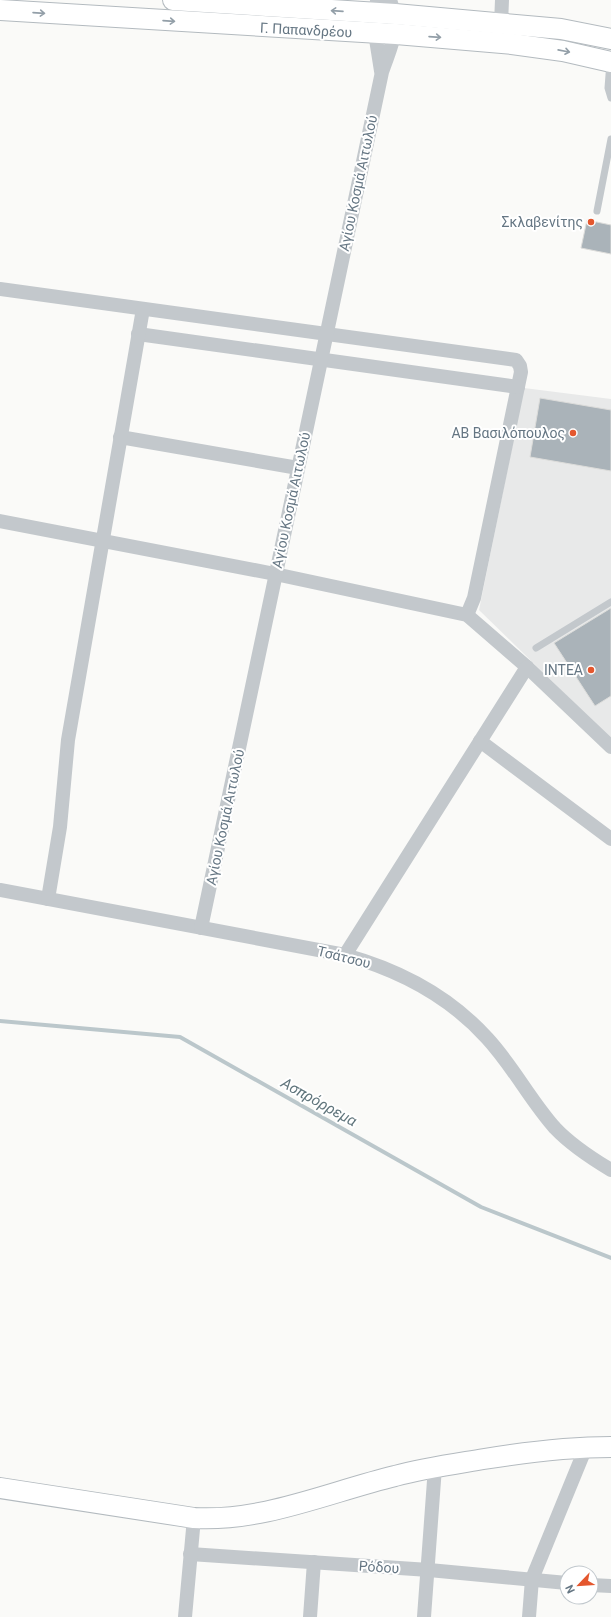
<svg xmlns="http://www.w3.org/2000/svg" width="611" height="1617" viewBox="0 0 611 1617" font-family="Roboto,sans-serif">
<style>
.built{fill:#e8e9e9}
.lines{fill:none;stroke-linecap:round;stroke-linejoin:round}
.stream{stroke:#bbc7cb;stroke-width:4}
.building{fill:#aab3b9;stroke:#dcdcda}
.secondary-casing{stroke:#b3babf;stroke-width:22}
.lane{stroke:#c3c8cc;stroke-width:7}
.street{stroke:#c3c8cc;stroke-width:14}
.secondary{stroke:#fff;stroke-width:20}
.oneway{stroke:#939fa8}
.poi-dot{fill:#e4572e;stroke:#fff;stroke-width:1.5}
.labels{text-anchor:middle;stroke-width:4;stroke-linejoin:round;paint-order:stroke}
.street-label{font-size:14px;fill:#657683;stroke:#fff}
.poi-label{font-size:14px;fill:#657683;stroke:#fff;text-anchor:end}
.water-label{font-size:15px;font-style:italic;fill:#60757c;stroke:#fff}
</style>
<rect width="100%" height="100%" fill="#fafaf8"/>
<polygon class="built" points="524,388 611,399 611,739 479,610"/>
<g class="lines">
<polyline class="stream" points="0,1021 180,1037 481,1207 611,1258"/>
</g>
<g class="building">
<polygon points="587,220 611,225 611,254 581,248"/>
<polygon points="540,398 611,410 611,471 530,457"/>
<polygon points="611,608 611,696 595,706 554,643"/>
</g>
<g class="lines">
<g class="secondary-casing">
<g id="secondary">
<polyline points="173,0 395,14 561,29 611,39"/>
<polyline points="0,10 396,34 512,44 563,51 611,62"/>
<path d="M 0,1488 L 194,1518 C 263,1522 329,1492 395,1476 C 424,1468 454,1464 484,1459 C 527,1452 568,1447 611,1447"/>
</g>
</g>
<g class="lane">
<polyline points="610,62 608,88 611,98"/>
<polyline points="597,211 611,139"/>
<polyline points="536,648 611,602"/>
</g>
<g class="street">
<polyline points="377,0 375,33 381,71"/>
<polyline points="501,24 502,0"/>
<polyline points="0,289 516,360 520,366 521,372 474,598 467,615"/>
<polyline points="138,334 518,387"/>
<polyline points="120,437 298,468"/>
<polyline points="0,521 275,574 467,615 527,667 611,747"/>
<polyline points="480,741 611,839"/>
<path d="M 0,890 L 345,955 C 399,970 449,996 487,1038 C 513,1066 530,1100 555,1128 C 571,1145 591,1158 611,1170"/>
<polyline points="48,899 60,827 68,740 143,309"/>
<path d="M 201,928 L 382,72 C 392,43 401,30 390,0"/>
<polyline points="345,955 527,667"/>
<polyline points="190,1554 429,1570 567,1583"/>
<polyline points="591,1585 611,1586"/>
<polyline points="185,1617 194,1518"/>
<polyline points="310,1617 314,1562"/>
<polyline points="424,1617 435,1467"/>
<polyline points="529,1617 532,1579 586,1447"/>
</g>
<use href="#secondary" class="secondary"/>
</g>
<defs><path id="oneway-shaft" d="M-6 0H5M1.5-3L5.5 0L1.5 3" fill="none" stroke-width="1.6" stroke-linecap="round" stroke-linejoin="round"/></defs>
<g class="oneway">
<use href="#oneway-shaft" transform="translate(337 11) rotate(-176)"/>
<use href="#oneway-shaft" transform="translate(39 13) rotate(4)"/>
<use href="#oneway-shaft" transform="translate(169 21) rotate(4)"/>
<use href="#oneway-shaft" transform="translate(435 37) rotate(4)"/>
<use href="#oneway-shaft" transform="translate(564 51) rotate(11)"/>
</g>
<g class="poi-dot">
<circle cx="591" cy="222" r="4"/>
<circle cx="573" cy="433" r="4"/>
<circle cx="591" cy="670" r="4"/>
</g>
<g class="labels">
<g class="street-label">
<text transform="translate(306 30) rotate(3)" y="5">Γ. Παπανδρέου</text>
<text transform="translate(358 183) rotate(-78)" y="5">Αγίου Κοσμά Αιτωλού</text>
<text transform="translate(291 500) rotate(-78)" y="5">Αγίου Κοσμά Αιτωλού</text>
<text transform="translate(225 817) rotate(-78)" y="5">Αγίου Κοσμά Αιτωλού</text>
<text transform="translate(344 957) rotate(14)" y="5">Τσάτσου</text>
<text transform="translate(379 1567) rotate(4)" y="5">Ρόδου</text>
</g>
<g class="poi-label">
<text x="583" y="227">Σκλαβενίτης</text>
<text x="565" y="438">ΑΒ Βασιλόπουλος</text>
<text x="583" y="675">INTEA</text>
</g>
<g class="water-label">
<text transform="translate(319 1102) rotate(29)" y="5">Ασπρόρρεμα</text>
</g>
</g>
<g transform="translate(579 1585) rotate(245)"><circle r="19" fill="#ffffff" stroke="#c1c8cd"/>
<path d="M0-3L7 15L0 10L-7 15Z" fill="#e4572e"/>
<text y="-6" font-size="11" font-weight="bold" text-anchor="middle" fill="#657683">N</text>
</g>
</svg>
